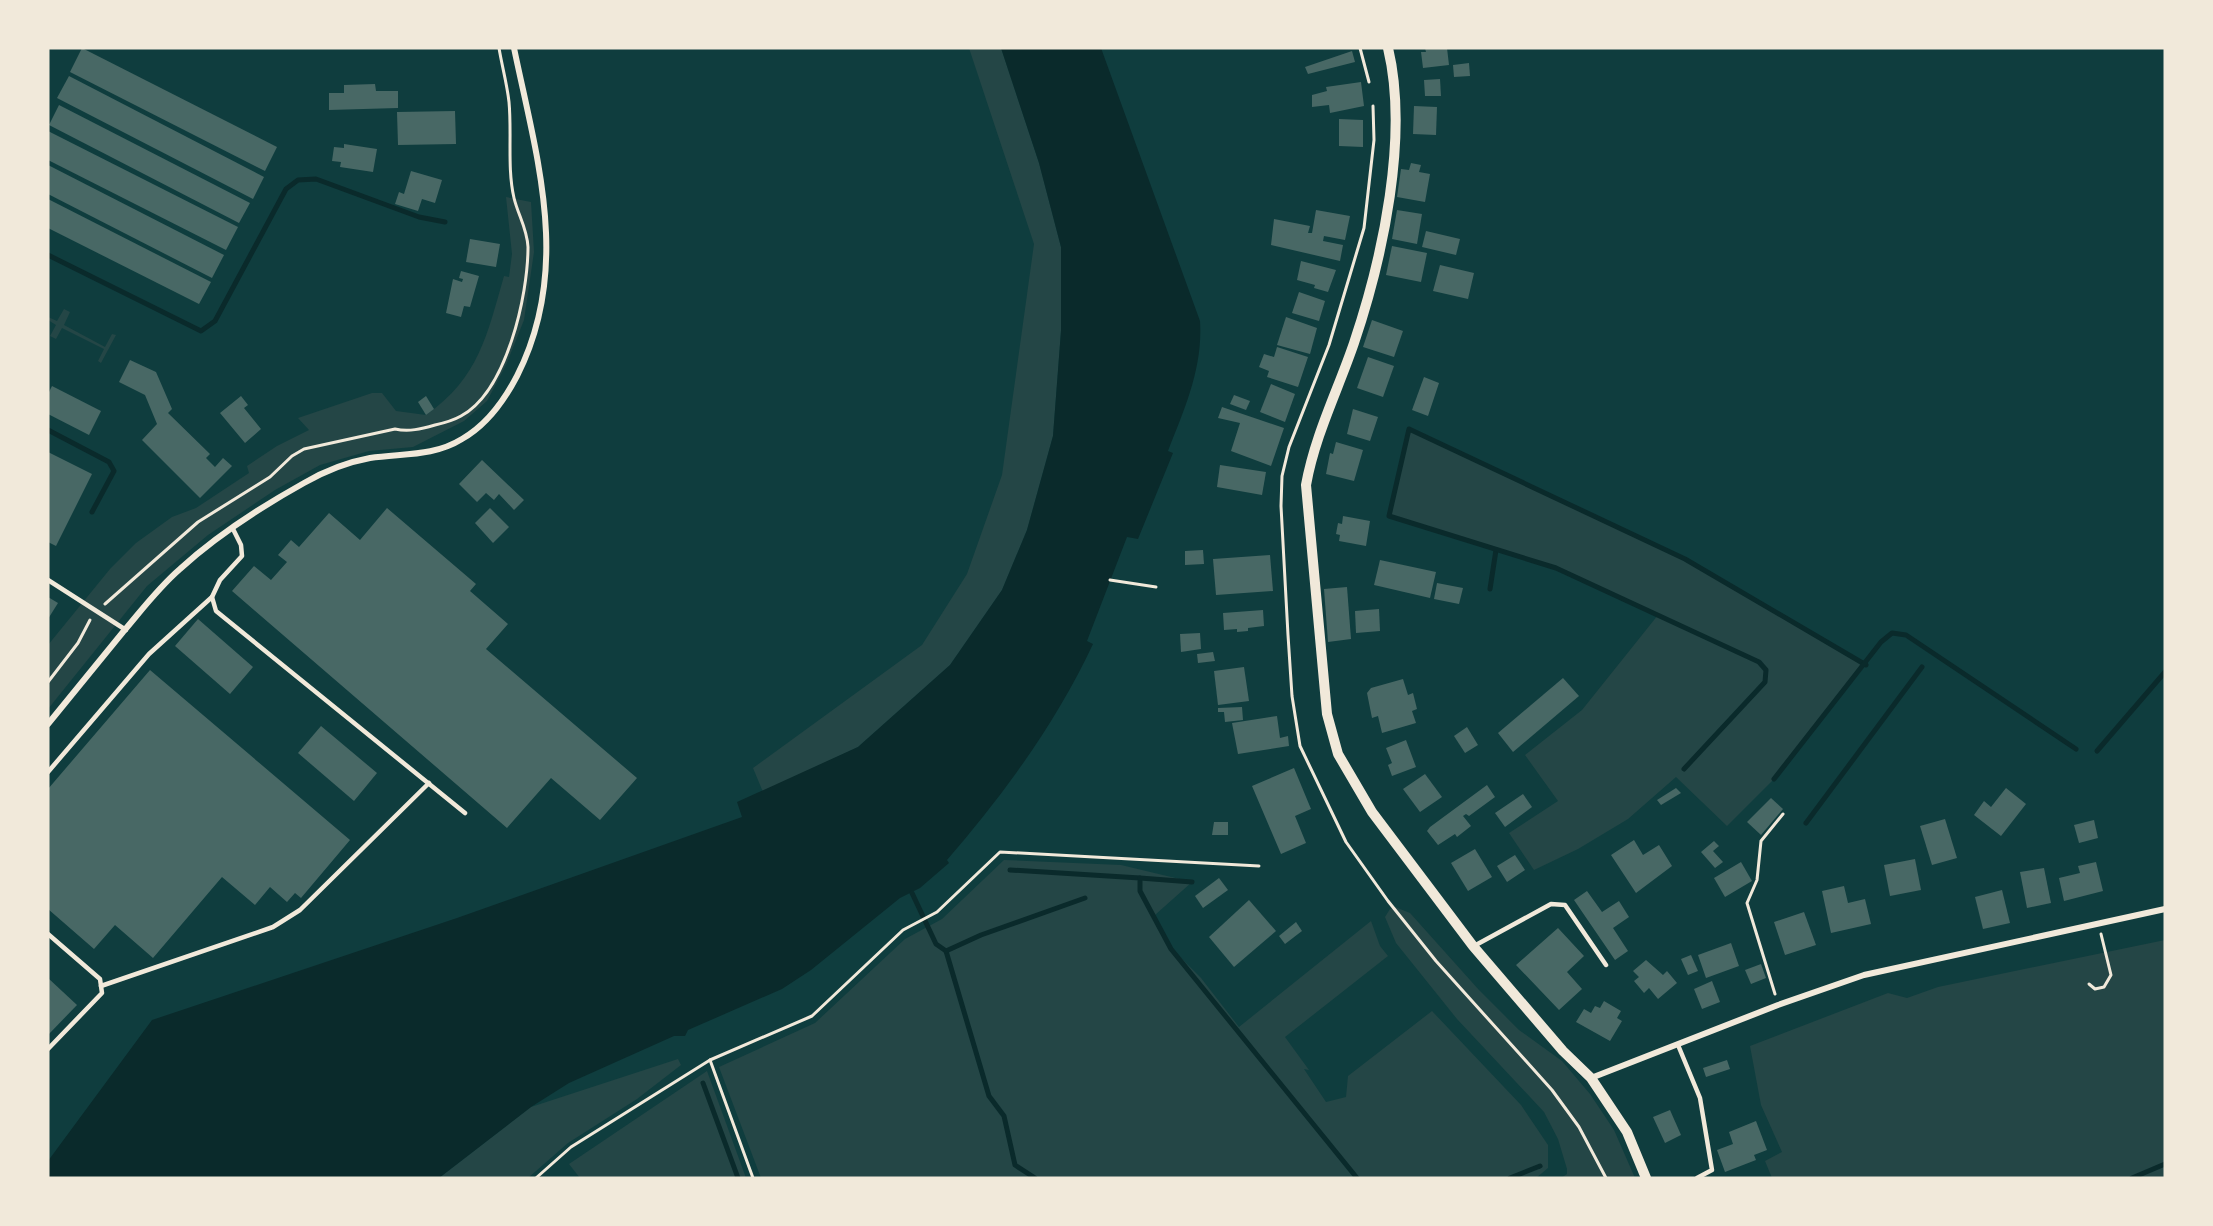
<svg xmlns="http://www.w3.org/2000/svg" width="2213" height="1226" viewBox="0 0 2213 1226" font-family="'Fira Sans Condensed',sans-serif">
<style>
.green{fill:#244646}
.water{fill:#0a2a2b}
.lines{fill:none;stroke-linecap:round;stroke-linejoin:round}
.stream{stroke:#0a2a2b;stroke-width:5}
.building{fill:#486865}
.path{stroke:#f1e9da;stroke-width:3}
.service{stroke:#f1e9da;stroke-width:4.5}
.minor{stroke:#f1e9da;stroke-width:6}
.tertiary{stroke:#f1e9da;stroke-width:10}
</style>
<rect width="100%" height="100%" fill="#0f3d3e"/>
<g class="green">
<polygon points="969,48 1001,48 1039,163 1061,247 1061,331 1053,436 1027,530 1002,590 950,665 858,747 763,792 753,768 922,645 967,574 1002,475 1034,244"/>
<path d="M 506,197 L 531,202 L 534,252 L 524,320 L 506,365 L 487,401 L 464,421 L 413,447 L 369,451 L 320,465 L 275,490 L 208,535 L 147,586 L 48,709 L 48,645 L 110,569 L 136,543 L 172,517 L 196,508 L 249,473 L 247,466 L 277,446 L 309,430 L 298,418 L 372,393 L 382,393 L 396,411 L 426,415 C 479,378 487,335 504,276 L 509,277 L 512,254 Z"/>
<polygon points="64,309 70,312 64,325 105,347 112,334 116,335 101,363 98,361 104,349 62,328 56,339 50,336 56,325 48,320 48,317 57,321"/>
<polygon points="1409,429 1685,559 1866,665 1774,779 1727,826 1676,777 1628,819 1578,849 1534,870 1509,833 1558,801 1525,755 1582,710 1658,615 1556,568 1389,516"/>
<polygon points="1004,860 1121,865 1192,882 1155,915 1169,946 1201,978 1239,1027 1371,921 1380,946 1388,956 1285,1037 1309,1070 1304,1069 1326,1102 1346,1097 1348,1076 1432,1011 1521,1105 1548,1145 1548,1168 1536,1178 761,1178 719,1067 815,1023 905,939 942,919"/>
<polygon points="1395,907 1410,913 1479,990 1519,1030 1562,1061 1590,1094 1614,1130 1635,1178 1561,1178 1567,1174 1567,1169 1558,1139 1544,1112 1457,1019 1396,943 1385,917 1390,909"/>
<polygon points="2165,940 2165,1178 1772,1178 1765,1161 1782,1152 1761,1105 1750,1046 1888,993 1907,998 1938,987"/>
<polygon points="678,1059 681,1065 637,1099 568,1143 528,1178 439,1178 531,1107"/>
<polygon points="707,1071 746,1178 580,1178 569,1164"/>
</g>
<path class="water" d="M 1001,48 L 1101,48 L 1200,321 C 1203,368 1185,408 1168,451 L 1173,453 L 1138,539 L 1127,537 L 1087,641 L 1093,644 C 1056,723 1004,794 947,860 L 949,863 L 920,888 L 900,898 L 811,970 L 782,989 L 688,1030 L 685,1036 L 674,1036 L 569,1083 L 531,1107 L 439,1178 L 48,1178 L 48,1161 L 152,1020 L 457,918 L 742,817 L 737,802 L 858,747 L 950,665 L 1002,590 L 1027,530 L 1053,436 L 1061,331 L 1061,247 L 1039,163 Z"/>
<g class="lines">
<g class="stream">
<polyline points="48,255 201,331 215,321 286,189 298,180 316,179 419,217 445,222"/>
<polyline points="48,430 109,462 114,471 92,512"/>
<polyline points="1490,589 1496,550"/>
<polyline points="2097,751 2165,672"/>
<polyline points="1684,769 1765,682 1766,670 1759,662 1556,568 1389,516 1409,429 1685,559 1866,665"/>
<polyline points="1774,779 1881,642 1892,633 1906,635 2076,749"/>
<polyline points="1806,823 1922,667"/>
<polyline points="1010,870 1140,878 1140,891 1171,949 1357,1178"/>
<polyline points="1140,878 1192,882"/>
<polyline points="912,893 936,944 946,951 989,1096 1004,1116 1015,1165 1035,1178"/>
<polyline points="946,951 981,935 1085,898"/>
<polyline points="703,1083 738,1178"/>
<polyline points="1510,1178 1540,1166"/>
<polyline points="2132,1178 2165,1164"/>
</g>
</g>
<g class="building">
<polygon points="82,48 277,147 265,171 70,72"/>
<polygon points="1425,48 1447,48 1449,65 1423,68 1421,52 1426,52"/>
<polygon points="1352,51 1355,62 1308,74 1305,67"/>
<polygon points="1469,63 1470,76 1454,77 1453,65"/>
<polygon points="69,76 264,177 253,199 57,98"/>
<polygon points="1440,79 1441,96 1425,96 1424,80"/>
<polygon points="1361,82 1364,106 1330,113 1329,105 1312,107 1312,95 1327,91 1326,87"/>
<polygon points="375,84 376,91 398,91 398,108 329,110 329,93 344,93 344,85"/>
<polygon points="59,105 250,203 239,223 49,125"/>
<polygon points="1414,106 1437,107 1436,135 1413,134"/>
<polygon points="455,111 456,144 398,145 397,112"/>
<polygon points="1339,119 1363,120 1363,147 1339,146"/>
<polygon points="48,131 238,227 226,250 48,160"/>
<polygon points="344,144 377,149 373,172 340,167 341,162 332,161 334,147 344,148"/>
<polygon points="1411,163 1421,165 1419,172 1430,174 1425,202 1397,197 1401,169 1409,170"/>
<polygon points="48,165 224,255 212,278 48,194"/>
<polygon points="411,171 442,180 435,203 422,199 418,211 395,204 399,192 404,194"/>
<polygon points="48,199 211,282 199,304 48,228"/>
<polygon points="1316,210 1350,216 1345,240 1324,236 1323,241 1343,245 1340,261 1271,245 1274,219 1310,226 1308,233 1312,233"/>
<polygon points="1397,210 1422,214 1417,244 1392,239"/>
<polygon points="1426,231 1460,239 1456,255 1422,247"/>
<polygon points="470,239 500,244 496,267 466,262"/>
<polygon points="1392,246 1427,253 1421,282 1386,275"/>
<polygon points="1301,261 1336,270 1328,292 1314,288 1315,285 1297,280"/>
<polygon points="1440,265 1474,273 1468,299 1433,291"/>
<polygon points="461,271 479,276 470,307 464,306 461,317 446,313 453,279 462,282 463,279 459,278"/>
<polygon points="1299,292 1325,301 1319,321 1292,313"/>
<polygon points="1286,317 1317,328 1310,354 1277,345"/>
<polygon points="1372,320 1403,331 1394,357 1363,347"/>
<polygon points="1277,347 1308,357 1298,387 1267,377 1269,371 1259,367 1264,354 1274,357"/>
<polygon points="1368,357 1394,366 1383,397 1357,388"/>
<polygon points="130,360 156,372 172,409 168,413 210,454 206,458 215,467 223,458 232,466 200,498 142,440 157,424 145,395 119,382"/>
<polygon points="1424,377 1439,383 1428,416 1412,410"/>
<polygon points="1271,384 1295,394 1285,422 1260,412"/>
<polygon points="52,386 101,411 89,435 48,414 48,394"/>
<polygon points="1234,395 1250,401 1246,410 1230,404"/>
<polygon points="241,396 248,405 244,408 261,429 245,443 220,413"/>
<polygon points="426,396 434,409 426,415 418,402"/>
<polygon points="1222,407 1284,428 1271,466 1231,451 1240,423 1218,418"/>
<polygon points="1353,409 1378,417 1370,441 1347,434"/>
<polygon points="1336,442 1363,450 1354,481 1326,474 1330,453 1333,454"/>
<polygon points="48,452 92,474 56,546 48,542"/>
<polygon points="482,460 524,500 514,510 499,494 494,500 486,493 477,502 459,484"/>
<polygon points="1220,465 1266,472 1262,495 1217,487"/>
<polygon points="387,508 476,584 470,591 508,624 486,649 637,778 600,820 551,778 507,828 232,591 254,566 271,580 287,562 278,555 291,540 299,547 329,513 360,540"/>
<polygon points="490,508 509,527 493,543 475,523"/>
<polygon points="1343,516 1370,521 1366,546 1339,541 1340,535 1336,534 1338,523 1342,524"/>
<polygon points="1203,550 1204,564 1185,565 1185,551"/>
<polygon points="1270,555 1273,591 1216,595 1213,559"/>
<polygon points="1380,560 1436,572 1430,598 1374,585"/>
<polygon points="1437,583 1463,588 1459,604 1434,599"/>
<polygon points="1347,587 1351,639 1328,642 1324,589"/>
<polygon points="48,597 58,603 48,619"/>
<polygon points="1379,609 1380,631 1356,633 1355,611"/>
<polygon points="1263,610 1264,626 1248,628 1248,631 1237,632 1237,629 1224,630 1223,613"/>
<polygon points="198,619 253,667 230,694 175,646"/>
<polygon points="1200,633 1201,649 1181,652 1180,634"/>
<polygon points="1213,652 1215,661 1198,663 1197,654"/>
<polygon points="1244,667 1249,701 1218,705 1214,671"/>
<polygon points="150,670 350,840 301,898 295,893 287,902 270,887 255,905 222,877 153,958 115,925 94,949 48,909 48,789"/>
<polygon points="1563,678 1579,696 1513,752 1498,733"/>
<polygon points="1403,679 1408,695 1413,693 1417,709 1412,711 1416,723 1382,733 1378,716 1372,718 1367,693 1371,688"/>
<polygon points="1242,707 1243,720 1225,722 1224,712 1218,712 1218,708"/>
<polygon points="1277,716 1280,738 1288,736 1289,746 1238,754 1232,723"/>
<polygon points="321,726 377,773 354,801 298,753"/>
<polygon points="1467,727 1478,745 1465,753 1454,736"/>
<polygon points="1406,740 1416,767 1392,776 1388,765 1392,763 1386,748"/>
<polygon points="1294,768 1311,809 1295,816 1306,843 1281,854 1252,786"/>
<polygon points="1425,774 1442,797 1420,812 1403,789"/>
<polygon points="1487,785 1495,797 1469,816 1466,814 1463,816 1471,826 1457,837 1455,834 1438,845 1427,831 1430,827"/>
<polygon points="1676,788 1681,793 1661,805 1657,800"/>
<polygon points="2006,788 2026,804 2001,836 1974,815 1984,801 1991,807"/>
<polygon points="1523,794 1532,807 1505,827 1495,813"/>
<polygon points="1771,798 1783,809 1761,835 1747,822"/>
<polygon points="1945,819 1957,858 1932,865 1920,826"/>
<polygon points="2094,820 2098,838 2079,843 2074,825"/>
<polygon points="1214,822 1228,822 1228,835 1212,835"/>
<polygon points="1634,840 1643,855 1659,845 1672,866 1636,893 1611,855"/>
<polygon points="1714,841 1719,846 1713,851 1723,862 1715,868 1701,852"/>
<polygon points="1475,849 1492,877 1468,891 1451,863"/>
<polygon points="1515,855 1525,870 1507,882 1497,866"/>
<polygon points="1915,859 1921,890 1890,896 1884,865"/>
<polygon points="1741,862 1752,881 1725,897 1714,878"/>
<polygon points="2096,862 2103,891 2064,901 2059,878 2080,873 2078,866"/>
<polygon points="2044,868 2051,903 2027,908 2020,872"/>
<polygon points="1219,878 1228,890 1203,908 1195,896"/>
<polygon points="1844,886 1848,903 1865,899 1871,924 1831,933 1822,891"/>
<polygon points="2002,890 2010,923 1983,929 1975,897"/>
<polygon points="1587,891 1602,912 1619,901 1629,917 1613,928 1628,951 1615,960 1574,900"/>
<polygon points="1249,900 1276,931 1234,967 1209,937"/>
<polygon points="1804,912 1816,945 1785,955 1774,922"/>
<polygon points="1296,922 1302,931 1285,944 1279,936"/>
<polygon points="1558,928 1584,956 1567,972 1582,989 1559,1010 1516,965"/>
<polygon points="1731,943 1739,966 1706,978 1698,955"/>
<polygon points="1691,955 1698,971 1688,975 1681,959"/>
<polygon points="1646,960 1663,975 1667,971 1677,983 1658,999 1649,988 1644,993 1634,981 1639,977 1633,971"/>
<polygon points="1761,964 1766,978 1751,984 1745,970"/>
<polygon points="48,978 77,1005 48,1035"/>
<polygon points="1712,981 1720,1002 1702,1009 1694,989"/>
<polygon points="1604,1001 1621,1011 1617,1018 1622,1021 1610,1041 1576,1022 1584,1009 1591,1013 1595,1006 1600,1008"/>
<polygon points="1727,1060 1730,1069 1706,1077 1703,1068"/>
<polygon points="1670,1110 1681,1135 1665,1143 1653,1117"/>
<polygon points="1756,1121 1767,1150 1754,1155 1756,1160 1725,1172 1717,1150 1733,1144 1729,1132"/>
</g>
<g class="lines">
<g class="path">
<polyline points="1360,48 1369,82"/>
<polyline points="1373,106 1374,140 1364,228 1329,345 1289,447 1282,476 1281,506 1288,635 1292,696 1300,746 1346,842 1388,901 1436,961 1552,1090 1579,1127 1606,1178"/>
<polyline points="1110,580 1156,587"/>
<path d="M 105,604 L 198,522 L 270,477 L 292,456 L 304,449 L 395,429 C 409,432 421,429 435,425 C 444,423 454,420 461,416 C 507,391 528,295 528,247 C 527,228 518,215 514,198 C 507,168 512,133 509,102 C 507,84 502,66 499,48"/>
<polyline points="48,682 78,643 90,620"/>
<polyline points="2089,984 2095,989 2104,987 2111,975 2101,934"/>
<polyline points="1775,994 1747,903 1757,880 1761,841 1783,814"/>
<polyline points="710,1060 753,1178"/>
<polyline points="536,1178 571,1147 710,1060 812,1016 903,930 937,912 1000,852 1259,866"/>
</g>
<g class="service">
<polyline points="233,529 241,545 242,556 220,580 212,597 216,611 465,813"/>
<polyline points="48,580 126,630"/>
<polyline points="48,772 149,654 212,597"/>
<polyline points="48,934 100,979 102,993 48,1049"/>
<polyline points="1474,946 1551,904 1565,905 1606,965"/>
<polyline points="101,986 273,927 300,910 429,783"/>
<polyline points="1678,1045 1700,1098 1712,1170 1697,1178"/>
</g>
<g class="minor">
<path d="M 48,724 C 73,693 98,663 123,632 C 141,611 158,588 180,569 C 216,536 261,507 304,483 C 323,472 348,462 370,458 C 402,453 433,457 462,439 C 487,425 504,401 517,376 C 572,268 537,159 514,48"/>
<polyline points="1591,1078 1778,1005 1864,975 2165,909"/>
</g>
<path class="tertiary" d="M 1388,48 C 1409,136 1383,257 1354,343 C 1338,390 1315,435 1306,485 L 1327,714 L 1338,754 L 1372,812 L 1473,946 L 1563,1051 L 1591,1078 L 1627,1132 L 1646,1178"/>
</g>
<rect width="2213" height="1226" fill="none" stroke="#f1e9da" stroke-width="99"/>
</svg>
